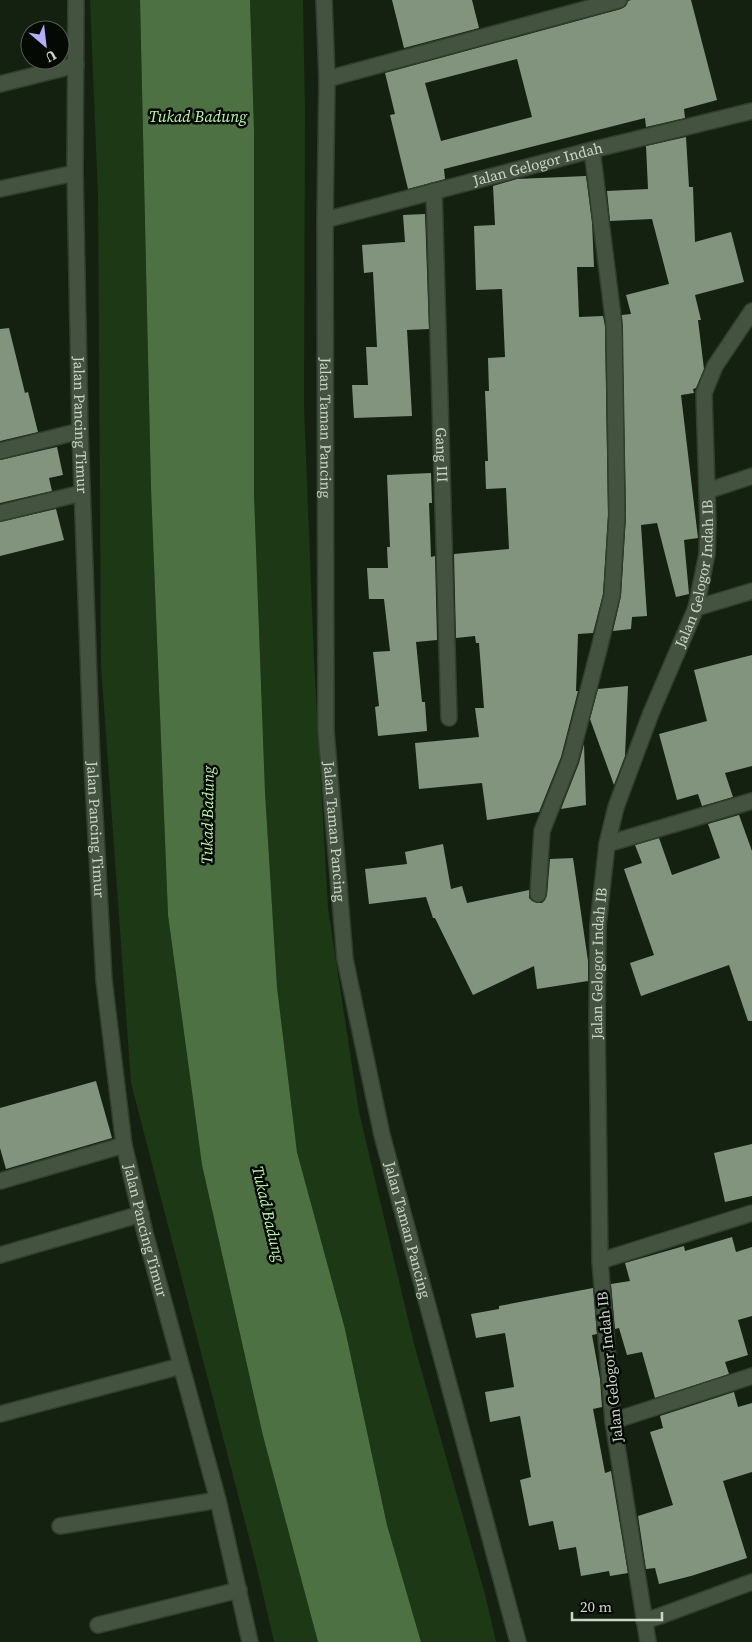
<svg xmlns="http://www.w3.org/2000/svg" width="752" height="1642" viewBox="0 0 752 1642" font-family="'Source Serif 4',serif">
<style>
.green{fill:#1c3814}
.water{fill:#4d7143}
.building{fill:#83947e;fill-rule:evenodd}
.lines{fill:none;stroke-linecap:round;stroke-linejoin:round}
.minor-casing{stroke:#313e2e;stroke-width:18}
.minor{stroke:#445340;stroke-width:15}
.labels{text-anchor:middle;stroke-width:5;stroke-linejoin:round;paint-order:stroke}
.street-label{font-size:15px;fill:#cbd5c9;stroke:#050904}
.water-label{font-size:16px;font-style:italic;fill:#bcf5ad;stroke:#050904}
</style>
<rect width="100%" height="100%" fill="#142110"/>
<g class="green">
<polygon points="90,0 140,0 151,489 168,915 202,1165 263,1436 318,1642 274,1642 257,1568 131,1083 101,666 98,197"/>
<polygon points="250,0 303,0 305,110 304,406 314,660 328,908 359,1112 414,1344 485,1594 496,1642 421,1642 387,1525 345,1329 297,1152 277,987 265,792 254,494 254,130"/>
</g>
<polygon class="water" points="140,0 250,0 254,130 254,494 265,792 277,987 297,1152 345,1329 387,1525 421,1642 318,1642 263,1436 202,1165 168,915 151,489"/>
<g class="building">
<polygon points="392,0 472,0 479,28 404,48"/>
<path d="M 631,0 L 691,0 L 717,100 L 684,109 L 685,118 L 646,127 L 645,118 L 444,169 L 445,179 L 408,189 L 390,115 L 395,114 L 385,73 L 621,9 L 626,6 L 628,1 ZM 517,59 L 532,117 L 441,141 L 425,83 Z"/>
<polygon points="686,137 689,187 693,187 695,242 731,232 744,282 695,295 701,320 698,320 704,369 696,388 693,389 694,393 681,395 698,538 684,540 689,594 676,597 657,523 641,525 647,616 632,617 631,629 613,631 621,596 626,516 622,315 631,314 626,295 669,284 652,219 610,221 607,191 648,189 646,146"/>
<polygon points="586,176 592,222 594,267 577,267 579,317 603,316 605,326 608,515 603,594 593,633 578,634 576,691 578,691 561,757 539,812 487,820 482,783 419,789 415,743 479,737 475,708 484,708 479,643 476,643 475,636 456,638 454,554 509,549 506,488 486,489 485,461 488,461 485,391 489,391 488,358 505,357 502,289 476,290 474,226 495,225 493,186 517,179"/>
<polygon points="425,214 429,329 407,330 412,416 354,418 352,385 368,385 366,347 377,347 373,272 364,273 362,245 405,242 403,215"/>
<polygon points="9,328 25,393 28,392 38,432 0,441 0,329"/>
<polygon points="57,447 63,475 49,478 52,491 0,503 0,460"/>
<polygon points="431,473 432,503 429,503 431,557 435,556 437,640 416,642 422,702 425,702 427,731 378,736 375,707 379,706 373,652 390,651 384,599 369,599 367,568 388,568 387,547 390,547 387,475"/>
<polygon points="56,509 64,540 0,556 0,522"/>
<polygon points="752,655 752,766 725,773 733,797 702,806 698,794 677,800 659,734 707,721 694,670"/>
<polygon points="628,686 625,756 614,785 590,719 598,689"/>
<polygon points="584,744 586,805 561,809 579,763"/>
<polygon points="739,815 752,851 752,1021 748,1021 729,965 641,996 630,963 654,955 624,869 642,863 635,845 659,838 672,875 720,858 708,824"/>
<polygon points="443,844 451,889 462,886 467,903 529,890 529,898 532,901 537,903 542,903 545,900 547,895 550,859 573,858 588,961 588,981 537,989 534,966 473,995 435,918 433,918 426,897 369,904 365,869 407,864 405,852"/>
<polygon points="96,1081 112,1138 6,1169 0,1148 0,1108"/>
<polygon points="752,1144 752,1196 725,1202 714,1153"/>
<polygon points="732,1237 736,1252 752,1247 752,1316 738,1320 748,1355 725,1362 729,1374 655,1398 642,1352 627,1355 619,1328 615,1329 611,1284 630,1281 625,1263 684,1246 685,1251"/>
<polygon points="593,1288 597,1334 592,1335 600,1379 602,1407 593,1409 605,1473 611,1471 628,1573 610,1576 609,1571 581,1576 576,1547 559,1550 553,1521 529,1526 520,1480 531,1477 520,1416 490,1422 485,1392 514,1387 505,1333 476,1338 471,1314 499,1309 499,1306"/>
<polygon points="734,1392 738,1407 752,1403 752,1472 723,1481 747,1558 691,1576 659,1584 655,1568 646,1569 638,1516 673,1505 650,1432 663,1428 660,1416"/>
</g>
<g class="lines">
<g class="minor-casing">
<g id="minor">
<path id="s1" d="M 76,0 L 75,173 L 80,431 L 92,762 L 104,980 L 124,1145 L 145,1233 L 218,1500 L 250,1642"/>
<path id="s2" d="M 324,0 L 327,79 L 325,220 L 326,731 L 345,959 L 382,1135 L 518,1642"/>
<polyline points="327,79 619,0"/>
<polyline points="0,84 76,65"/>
<polyline points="0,189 75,173"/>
<path id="s3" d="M 434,191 L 449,718"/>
<path id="s4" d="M 325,220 L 592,150 L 752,111"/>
<polyline points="0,451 80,431"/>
<polyline points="707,491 752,476"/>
<polyline points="0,513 82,493"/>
<polyline points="696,608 752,591"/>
<polyline points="607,844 752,801"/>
<polyline points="538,894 542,831 570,760 600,645 612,595 617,515 614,325 592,150"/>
<polyline points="0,1181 124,1145"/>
<polyline points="0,1255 141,1214"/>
<polyline points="600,1261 752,1213"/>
<polyline points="0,1414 181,1366"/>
<polyline points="613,1421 752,1376"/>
<polyline points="60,1526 218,1500"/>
<polyline points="644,1621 660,1616 752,1582"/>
<polyline points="98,1625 239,1590"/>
<path id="s5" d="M 648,1642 L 613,1421 L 600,1261 L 597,1019 L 598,925 L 607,844 L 616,807 L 651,713 L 696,608 L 707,554 L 708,523 L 704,393 L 715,366 L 752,311"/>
</g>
</g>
<use href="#minor" class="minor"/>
</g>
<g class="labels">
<g class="street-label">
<text dy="5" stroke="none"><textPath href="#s4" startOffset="220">Jalan Gelogor Indah</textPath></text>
<text dy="5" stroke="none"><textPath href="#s1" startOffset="425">Jalan Pancing Timur</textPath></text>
<text dy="5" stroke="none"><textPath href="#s2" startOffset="428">Jalan Taman Pancing</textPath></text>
<text dy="5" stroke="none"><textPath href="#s3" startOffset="264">Gang III</textPath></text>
<text dy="5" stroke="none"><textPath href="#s5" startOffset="1088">Jalan Gelogor Indah IB</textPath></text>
<text dy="5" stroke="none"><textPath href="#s1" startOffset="830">Jalan Pancing Timur</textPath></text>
<text dy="5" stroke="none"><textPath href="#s2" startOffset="832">Jalan Taman Pancing</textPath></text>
<text dy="5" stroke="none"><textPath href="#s5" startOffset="682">Jalan Gelogor Indah IB</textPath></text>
<text dy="5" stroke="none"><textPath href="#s2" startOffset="1238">Jalan Taman Pancing</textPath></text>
<text dy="5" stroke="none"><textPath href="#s1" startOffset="1235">Jalan Pancing Timur</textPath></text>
<text transform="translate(610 1367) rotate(-96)" y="5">Jalan Gelogor Indah IB</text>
</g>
<g class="water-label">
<text x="198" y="122">Tukad Badung</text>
<text transform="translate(207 815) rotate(-89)" y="6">Tukad Badung</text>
<text transform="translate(269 1214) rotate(77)" y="6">Tukad Badung</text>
</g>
</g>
<g transform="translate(45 45) rotate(152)"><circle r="24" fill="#050904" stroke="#545b53"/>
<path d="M0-4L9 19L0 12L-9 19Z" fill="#b5acf8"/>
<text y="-8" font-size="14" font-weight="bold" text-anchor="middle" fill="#cbd5c9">U</text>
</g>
<path d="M572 1612v8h90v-8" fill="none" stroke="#cbd5c9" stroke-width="2.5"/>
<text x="580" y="1612" font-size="15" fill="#cbd5c9" stroke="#050904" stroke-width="4" paint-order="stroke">20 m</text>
</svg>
